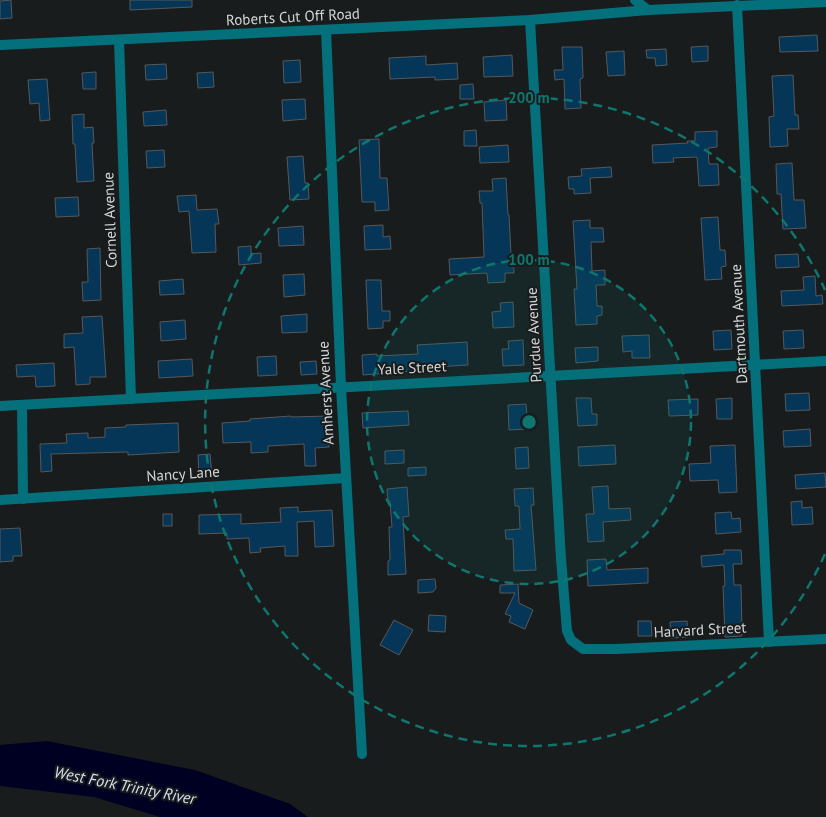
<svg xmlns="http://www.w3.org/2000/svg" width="826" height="817" viewBox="0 0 826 817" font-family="'PT Sans',sans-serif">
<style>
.water{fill:#002}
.building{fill:#053658;stroke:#56585a}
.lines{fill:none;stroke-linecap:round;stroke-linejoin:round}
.minor{stroke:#04707c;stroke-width:10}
.tertiary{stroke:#04707c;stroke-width:10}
.ring{fill:none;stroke:#0f766e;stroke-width:2.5;stroke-dasharray:9 6}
.labels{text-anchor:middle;stroke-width:4;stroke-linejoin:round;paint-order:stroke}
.street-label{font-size:15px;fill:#d3d5d6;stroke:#191c1d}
.water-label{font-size:16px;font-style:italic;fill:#d2ddf2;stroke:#191c1d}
.centre{fill:#0f766e;stroke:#191c1d;stroke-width:2.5}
.ring-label{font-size:15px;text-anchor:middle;font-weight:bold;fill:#0f766e;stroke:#191c1d;stroke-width:4;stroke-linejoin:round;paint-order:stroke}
</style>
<rect width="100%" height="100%" fill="#191c1d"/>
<polygon class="water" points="47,741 195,770 290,804 308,817 160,817 94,797 0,786 0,745"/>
<g class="building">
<polygon points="11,0 12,18 0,19 0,1"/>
<polygon points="130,0 192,0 192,7 130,10"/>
<polygon points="817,35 818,51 780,52 779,37"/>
<polygon points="708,46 708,61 692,62 691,47"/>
<polygon points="562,47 582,47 583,78 580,79 581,108 565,109 564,79 555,80 554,70 563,70"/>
<polygon points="666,49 667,65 656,66 655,58 647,58 646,50"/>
<polygon points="624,51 625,75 608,76 606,52"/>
<polygon points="512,55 513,76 484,77 483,57"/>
<polygon points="426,56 426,65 457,63 458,79 435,80 435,77 390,79 389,58"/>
<polygon points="300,60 301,82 284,83 283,61"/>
<polygon points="166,64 167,79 146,80 145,65"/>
<polygon points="96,72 96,89 83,89 82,73"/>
<polygon points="213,72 214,87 198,88 197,73"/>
<polygon points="793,75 795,115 798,115 799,129 787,129 788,146 770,147 769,117 774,116 772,76"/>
<polygon points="47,79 50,120 40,121 39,103 30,104 28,80"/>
<polygon points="473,84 474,99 460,99 460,85"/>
<polygon points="305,99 306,119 283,121 282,100"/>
<polygon points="506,100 507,120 485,121 484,102"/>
<polygon points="166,110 167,125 144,126 143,112"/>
<polygon points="84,114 84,128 93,127 94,143 92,143 94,181 77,182 75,144 73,144 72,115"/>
<polygon points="476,130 477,146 464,146 464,131"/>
<polygon points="717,131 717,147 708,148 709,164 718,164 719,185 699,186 697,157 673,158 674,162 653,163 652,145 688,143 687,141 695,141 695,132"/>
<polygon points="379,139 380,178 387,178 389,210 375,211 375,202 362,202 359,140"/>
<polygon points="508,145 509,162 480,163 479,147"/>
<polygon points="164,150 165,167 147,168 146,151"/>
<polygon points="303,156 305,183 308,183 309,199 290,200 287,157"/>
<polygon points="792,163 794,200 804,200 806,228 783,229 781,194 777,194 776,164"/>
<polygon points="611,167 612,177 590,178 591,193 574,194 574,189 569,189 568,177 582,176 581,169"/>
<polygon points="506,178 508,215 509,215 511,255 513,255 514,273 505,273 505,282 488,283 487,273 450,275 449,259 484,257 482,203 480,203 479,191 493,191 492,179"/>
<polygon points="196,195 197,210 217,209 219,224 215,224 216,252 192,253 189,211 179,212 177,196"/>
<polygon points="78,197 79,216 56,217 55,198"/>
<polygon points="718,217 720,250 725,250 726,266 721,267 722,279 705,280 701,218"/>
<polygon points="590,220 590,228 603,228 604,242 591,242 592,271 605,270 605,285 596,285 597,306 602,306 602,315 597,316 597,324 576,325 574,289 577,289 573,221"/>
<polygon points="383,225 383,237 390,236 391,249 365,250 364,226"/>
<polygon points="303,226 304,245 279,246 278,228"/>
<polygon points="251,246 251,254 261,253 261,263 239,265 238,247"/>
<polygon points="100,248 101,300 83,301 82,282 88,282 87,249"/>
<polygon points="798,254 799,267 776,268 775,255"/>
<polygon points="304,274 305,295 284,297 283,275"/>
<polygon points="815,276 816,296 822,295 823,304 782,306 781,291 804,290 803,277"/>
<polygon points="183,279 184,294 160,295 159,281"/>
<polygon points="366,280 381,280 382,311 390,311 390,321 383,321 383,328 368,329"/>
<polygon points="513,302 514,327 493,328 492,312 501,311 500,303"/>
<polygon points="307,314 307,332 282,333 281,316"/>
<polygon points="102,316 106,377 90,377 90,384 76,385 74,347 64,348 64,334 83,333 82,317"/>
<polygon points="185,320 186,339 161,341 160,322"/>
<polygon points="731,330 732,349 714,350 713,331"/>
<polygon points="803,330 804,348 784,349 783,331"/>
<polygon points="649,335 650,358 632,358 632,351 623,352 622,336"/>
<polygon points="523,340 524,365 503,366 502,349 509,349 508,341"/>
<polygon points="467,342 468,365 435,367 413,369 413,371 363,375 362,355 377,354 377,356 418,354 417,345"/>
<polygon points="598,347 598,361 576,363 575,348"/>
<polygon points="276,356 277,375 258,376 257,357"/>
<polygon points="192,359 193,376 159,378 158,361"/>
<polygon points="316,361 317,374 301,375 300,362"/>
<polygon points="54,363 55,386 36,387 35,376 17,377 16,365"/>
<polygon points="809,393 810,410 786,411 785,394"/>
<polygon points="576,398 591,398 592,414 597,414 597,425 578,426"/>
<polygon points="732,398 732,419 717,419 716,399"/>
<polygon points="698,399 698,415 669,416 668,400"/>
<polygon points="526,404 528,429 509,430 508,405"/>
<polygon points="408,411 409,425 363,428 362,413"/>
<polygon points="291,416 291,417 328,416 329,447 315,448 316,466 305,466 304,444 268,446 268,452 251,453 251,442 223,443 222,423 250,421 250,419"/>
<polygon points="178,423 179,452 128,455 128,452 51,454 52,471 41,472 40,444 67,443 66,434 88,433 88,438 105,437 105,428 126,427 126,425"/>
<polygon points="810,429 811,446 784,447 783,431"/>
<polygon points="615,445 616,464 579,466 578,447"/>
<polygon points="735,445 737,492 719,493 718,480 690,481 689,464 711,463 710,446"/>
<polygon points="528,447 529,468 516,469 515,448"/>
<polygon points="404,450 404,463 385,464 385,451"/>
<polygon points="210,454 212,475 199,475 198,455"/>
<polygon points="426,467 426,475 408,476 408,468"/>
<polygon points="825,473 826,487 796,489 795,475"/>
<polygon points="608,486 609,509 630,508 631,520 603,522 604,541 588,542 586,514 594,514 592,487"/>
<polygon points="407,487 409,516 403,517 406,574 388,575 388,561 390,560 389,527 392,527 390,501 388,501 387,489"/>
<polygon points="533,488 534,505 531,505 536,570 514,571 513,539 506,539 505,530 520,529 519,506 515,506 514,489"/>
<polygon points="802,501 802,508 812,507 813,524 792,525 791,502"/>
<polygon points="298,507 298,512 332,510 334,546 315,547 314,521 297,522 298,556 285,556 285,546 260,548 261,552 250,553 249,538 227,539 227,533 199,534 199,515 241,514 241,524 281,522 280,508"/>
<polygon points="731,512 732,519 740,518 741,532 716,534 715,513"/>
<rect x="163" y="514" width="9" height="12"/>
<polygon points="20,528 22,556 13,556 13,561 0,562 0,529"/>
<polygon points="724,550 741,550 742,564 733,564 734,585 741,585 742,636 725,637 723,586 725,586 724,565 702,567 701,556 724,554"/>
<polygon points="606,559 607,570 648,568 648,583 588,586 587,560"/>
<polygon points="435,579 436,588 433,592 418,593 418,580"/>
<polygon points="518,584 519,603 533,610 525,629 509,622 511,616 505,614 515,593 500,593 500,585"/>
<polygon points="429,615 446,616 445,632 428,631"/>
<polygon points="394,620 413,630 399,655 380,645"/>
<polygon points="638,621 651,621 652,636 638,636"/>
<polygon points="687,621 688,637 671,638 670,622"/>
</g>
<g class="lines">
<g class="minor">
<polyline points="737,5 769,642"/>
<polyline points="530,20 561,559 567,631 571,640 583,649 617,649 826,639"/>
<polyline points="326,30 341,387 362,754"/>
<polyline points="119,40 131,399"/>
<polyline points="22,405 23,499"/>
<polyline points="0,406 826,361"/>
<polyline points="0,500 346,478"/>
</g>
<g class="tertiary">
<polyline points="635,0 648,10"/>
<polyline points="0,45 530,20 648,10 826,2"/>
</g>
</g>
<circle cx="529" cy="422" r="162" fill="#0f766e" fill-opacity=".12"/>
<g class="ring">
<circle cx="529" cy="422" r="162"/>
<path d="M825 554A324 324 0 1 1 825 290"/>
</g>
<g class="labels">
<g class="street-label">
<text transform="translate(293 17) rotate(-3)" y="5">Roberts Cut Off Road</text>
<text transform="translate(110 220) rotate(-92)" y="5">Cornell Avenue</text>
<text transform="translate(739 324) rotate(-93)" y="5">Dartmouth Avenue</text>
<text transform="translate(534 335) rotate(-93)" y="5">Purdue Avenue</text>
<text transform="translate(412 368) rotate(-3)" y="5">Yale Street</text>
<text transform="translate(326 393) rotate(-93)" y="5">Amherst Avenue</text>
<text transform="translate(183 474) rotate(-4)" y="5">Nancy Lane</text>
<text transform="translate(700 630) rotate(-3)" y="5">Harvard Street</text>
</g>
<g class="water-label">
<text transform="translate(125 785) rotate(11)" y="6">West Fork Trinity River</text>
</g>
</g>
<circle cx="529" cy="422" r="8" class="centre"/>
<g class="ring-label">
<text x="529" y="103">200 m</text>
<text x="529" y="265">100 m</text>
</g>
</svg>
